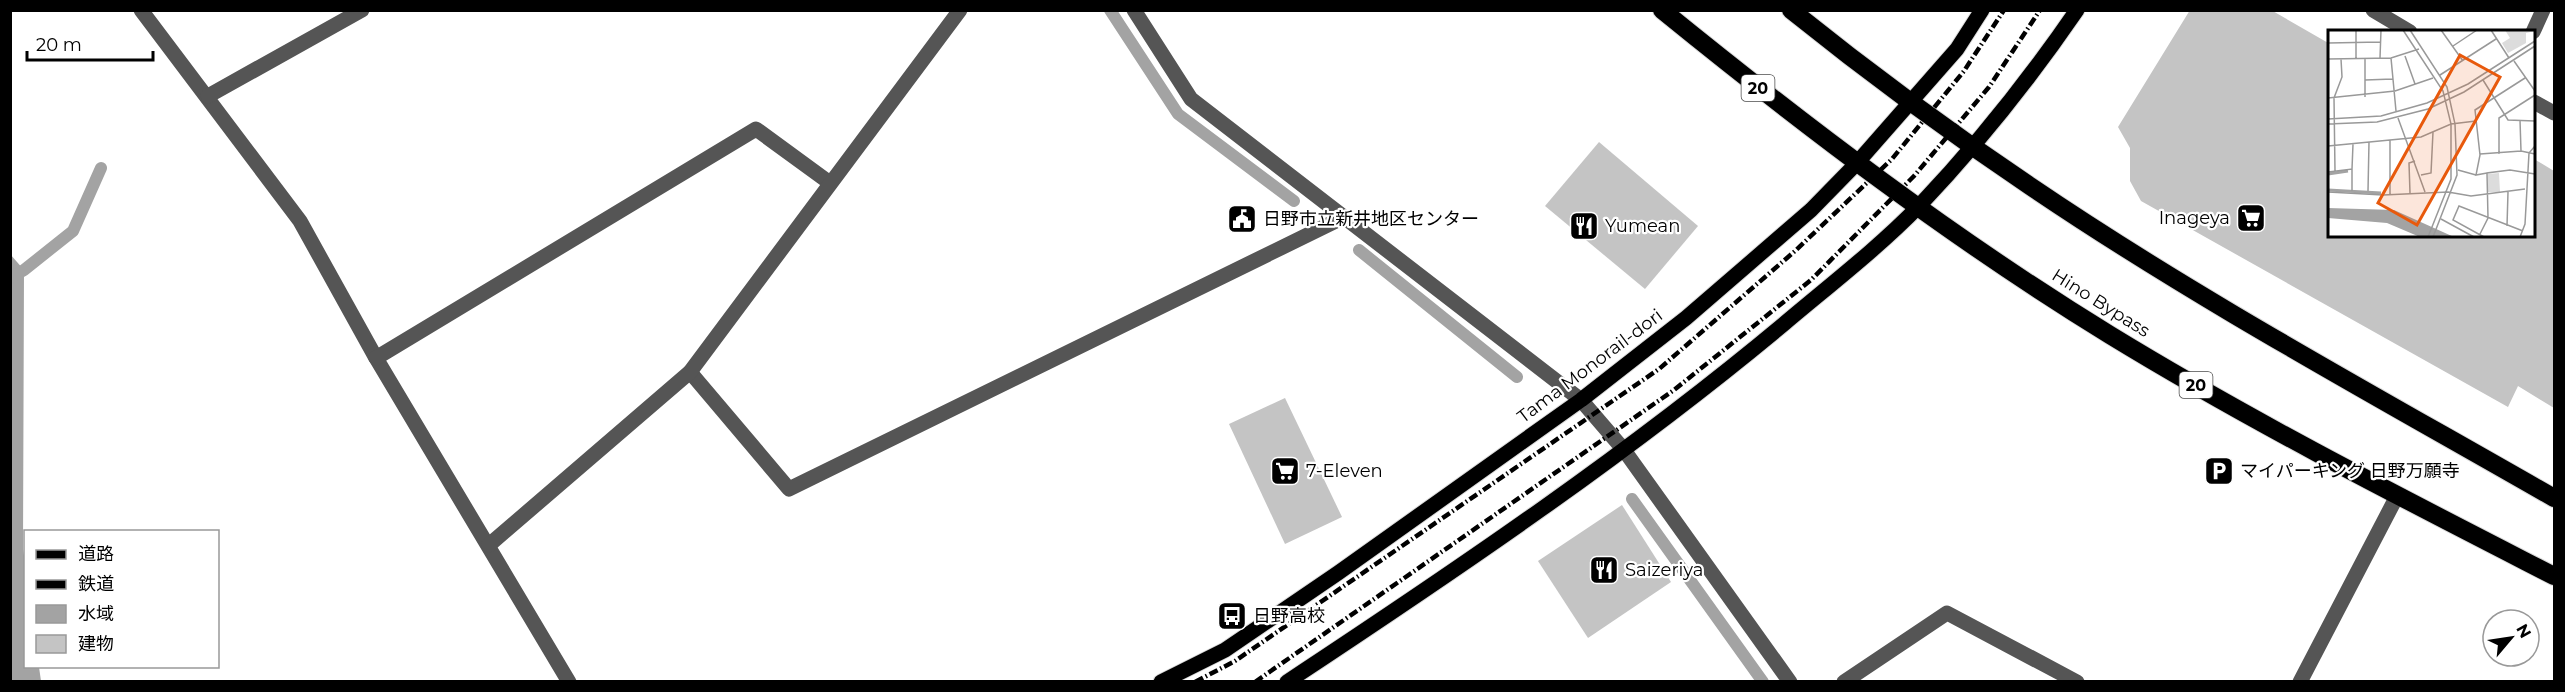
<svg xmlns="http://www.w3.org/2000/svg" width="2565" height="692" viewBox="0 0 2565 692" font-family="Montserrat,'Noto Sans JP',sans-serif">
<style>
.water{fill:#a3a3a3}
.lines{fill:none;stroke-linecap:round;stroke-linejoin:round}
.stream{stroke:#a3a3a3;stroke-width:12}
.building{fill:#c4c4c4}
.major-casing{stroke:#dbdbdb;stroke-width:17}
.highway-casing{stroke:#dbdbdb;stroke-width:20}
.minor{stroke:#555;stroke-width:15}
.major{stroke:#000;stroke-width:15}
.highway{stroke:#000;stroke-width:18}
.rail{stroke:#000;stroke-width:4.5;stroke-dasharray:9 3 1.5 3;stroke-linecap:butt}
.labels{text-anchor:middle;stroke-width:4.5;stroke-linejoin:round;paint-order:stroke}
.shield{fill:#fff;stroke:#4c4c4c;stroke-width:1.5}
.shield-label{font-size:16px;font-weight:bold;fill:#000}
.poi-label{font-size:18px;fill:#000;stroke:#fff;text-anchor:start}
.street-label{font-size:18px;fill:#000;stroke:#fff}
.inset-river{fill:none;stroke:#a3a3a3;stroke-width:3}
.inset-road{fill:none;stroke:#999;stroke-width:1.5}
.view{fill:#e8590c;fill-opacity:0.15;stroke:#e8590c;stroke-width:3}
.inset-edge{fill:none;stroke:#000;stroke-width:3}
</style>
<rect width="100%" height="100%" fill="#fff"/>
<polygon class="water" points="10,254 24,270 23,549 26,569 26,666 39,667 41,681 11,681"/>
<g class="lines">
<g class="stream">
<polyline points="1110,10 1178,114 1294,201"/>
<polyline points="1359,250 1517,377"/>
<polyline points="10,278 24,270 73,231 101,168"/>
<polyline points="1632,499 1763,682"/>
</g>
</g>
<g class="building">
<polygon points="2190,10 2271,10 2330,44 2330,236 2534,236 2534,159 2554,171 2554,408 2518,386 2508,407 2141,201 2130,181 2130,148 2118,127"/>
<polygon points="1599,142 1698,226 1645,289 1545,206"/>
<polygon points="1285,398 1342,517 1285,544 1229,424"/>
<polygon points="1622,505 1671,582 1588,638 1538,561"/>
</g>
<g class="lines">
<g class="major-casing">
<g id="major">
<polyline points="1161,682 1225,650 1338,573 1581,400 1686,318 1811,210 1856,164 1957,49 1982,10"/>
<path d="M 1287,682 C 1458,569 1628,454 1785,323 C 1830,285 1878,248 1919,206 C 1977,145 2029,80 2077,10"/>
</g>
</g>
<g class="highway-casing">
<g id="highway">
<path d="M 1662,10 C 1806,127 1952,238 2110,335 C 2254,423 2404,499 2554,576"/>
<path d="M 1791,10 C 1868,72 1948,131 2030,186 C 2198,300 2378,397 2554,498"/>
</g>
</g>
<g class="minor">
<polyline points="141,10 300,221 376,358 569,682"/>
<polyline points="1134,10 1191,99 1581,400 1624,450 1790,682"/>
<polyline points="2373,10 2410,32"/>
<polyline points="2533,32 2543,10"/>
<polyline points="208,96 362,10"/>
<polyline points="2534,102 2554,113"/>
<polyline points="376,358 756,129 830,183"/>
<polyline points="690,372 789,489 1344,217"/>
<polyline points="489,545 690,372 960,10"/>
<polyline points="1844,682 1947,613 2077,682"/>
<polyline points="2300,682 2397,496"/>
</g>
<use href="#major" class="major"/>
<use href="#highway" class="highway"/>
<g class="rail">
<polyline points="1195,682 1235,661 1659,369 1795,251 1892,159 1964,71 2004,10"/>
<polyline points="1255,682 1674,390 1811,280 1914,176 1989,87 2040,10"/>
</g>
</g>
<defs>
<g id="supermarket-square" transform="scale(1.5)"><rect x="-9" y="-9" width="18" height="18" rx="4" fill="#000" stroke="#fff"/><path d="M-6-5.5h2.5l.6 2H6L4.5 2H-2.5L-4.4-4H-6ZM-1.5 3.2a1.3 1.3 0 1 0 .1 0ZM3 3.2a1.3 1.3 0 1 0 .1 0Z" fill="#fff"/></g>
<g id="civic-square" transform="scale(1.5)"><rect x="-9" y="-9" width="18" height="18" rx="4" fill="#000" stroke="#fff"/><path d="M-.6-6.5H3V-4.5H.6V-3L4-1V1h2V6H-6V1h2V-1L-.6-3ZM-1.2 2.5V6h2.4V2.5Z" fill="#fff"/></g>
<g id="restaurant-square" transform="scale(1.5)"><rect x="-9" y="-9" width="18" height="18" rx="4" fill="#000" stroke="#fff"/><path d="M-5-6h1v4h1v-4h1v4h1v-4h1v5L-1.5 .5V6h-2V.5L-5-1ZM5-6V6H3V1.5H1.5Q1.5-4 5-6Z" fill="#fff"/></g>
<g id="parking-square" transform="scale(1.5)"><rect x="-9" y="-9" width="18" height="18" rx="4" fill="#000" stroke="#fff"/><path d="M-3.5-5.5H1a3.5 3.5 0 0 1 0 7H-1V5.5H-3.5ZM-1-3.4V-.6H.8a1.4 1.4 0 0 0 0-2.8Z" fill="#fff"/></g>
<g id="bus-square" transform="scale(1.5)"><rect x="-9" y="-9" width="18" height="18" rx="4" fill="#000" stroke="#fff"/><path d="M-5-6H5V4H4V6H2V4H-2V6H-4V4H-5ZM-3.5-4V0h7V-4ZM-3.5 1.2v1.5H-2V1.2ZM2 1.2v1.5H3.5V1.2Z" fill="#fff"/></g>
</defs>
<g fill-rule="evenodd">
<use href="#supermarket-square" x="2251" y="218"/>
<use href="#civic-square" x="1242" y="219"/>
<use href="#restaurant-square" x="1584" y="226"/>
<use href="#supermarket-square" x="1285" y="471"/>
<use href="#parking-square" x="2219" y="471"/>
<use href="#restaurant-square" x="1604" y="570"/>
<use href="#bus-square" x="1232" y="616"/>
</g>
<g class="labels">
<g class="shield">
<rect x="1741.5" y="75" width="33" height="26" rx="4.5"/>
<rect x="2179.5" y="372" width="33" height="26" rx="4.5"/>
</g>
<g class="shield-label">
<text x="1758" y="94">20</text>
<text x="2196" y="391">20</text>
</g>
<g class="poi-label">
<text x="2230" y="224" text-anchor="end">Inageya</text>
<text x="1263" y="225">日野市立新井地区センター</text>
<text x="1605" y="232">Yumean</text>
<text x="1306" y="477">7-Eleven</text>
<text x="2240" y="477">マイパーキング 日野万願寺</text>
<text x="1625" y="576">Saizeriya</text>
<text x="1253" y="622">日野高校</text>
</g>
<g class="street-label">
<text transform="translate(2101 303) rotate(32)" y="6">Hino Bypass</text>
<text transform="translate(1590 366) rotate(-37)" y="6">Tama Monorail-dori</text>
</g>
</g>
<g transform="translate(2328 30)">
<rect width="207" height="207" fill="#fff"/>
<path d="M 177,0 L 207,0 L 207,1 L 198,3 L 198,13 L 180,23 L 174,13 L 182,8 ZM 171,143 L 172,162 L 160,162 L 160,144 Z" fill="#dcdcdc"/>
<path d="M 0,178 L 66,180 L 126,207 L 92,207 L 59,193 L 0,188 Z" fill="#a3a3a3"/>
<path class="inset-river" d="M 0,144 L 20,141M 0,160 L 53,163"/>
<path class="inset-road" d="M 28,0 L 28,28M 75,0 L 115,61 L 123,94 L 123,149 L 100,207M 82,0 L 119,57 L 127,94 L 129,145 L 105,207M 113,0 L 135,31M 163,0 L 181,28M 0,13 L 53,12M 125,16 L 149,0M 77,26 L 87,54M 37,28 L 37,67M 52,28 L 53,0M 63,28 L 68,81M 0,29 L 63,28 L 91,19M 186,31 L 207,61M 112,45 L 168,9M 37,50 L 65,49M 155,50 L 180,90 L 207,91M 0,68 L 67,61 L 105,48M 70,88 L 97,162M 0,89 L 53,86 L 99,73 L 140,54 L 207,11M 192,90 L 193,121M 0,94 L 49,92 L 100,79 L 136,62 L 207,16M 0,116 L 93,107 L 123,94 L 148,91M 152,124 L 193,121 L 207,124M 171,124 L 171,88 L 207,65M 24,139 L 25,114M 130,140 L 148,145M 7,141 L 6,68 L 14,47 L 13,29M 0,142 L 24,139 L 24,161M 159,143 L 148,145 L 152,125 L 147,80 L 197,48M 93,145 L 103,143 L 105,102M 40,161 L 41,112M 0,162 L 55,165 L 120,162 L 143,166 L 197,159M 82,163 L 81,133 L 87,131M 62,164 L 62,110M 113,189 L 146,207M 179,196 L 180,162M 152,204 L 160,188 L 159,143 L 182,140 L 207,144M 156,207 L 125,190 L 131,176 L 195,201M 192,207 L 197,194 L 201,123 L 207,116"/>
<path class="view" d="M 132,25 L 172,47 L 89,195 L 50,173 Z"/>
<rect width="207" height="207" class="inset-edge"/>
</g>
<rect width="2565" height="692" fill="none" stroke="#000000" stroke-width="24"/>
<rect x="24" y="530" width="195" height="138" fill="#ffffff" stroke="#999999" stroke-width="1.5"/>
<rect x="36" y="550" width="30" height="9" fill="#000000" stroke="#999999" stroke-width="1.5"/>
<text x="78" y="560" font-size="18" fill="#000000">道路</text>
<rect x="36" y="580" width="30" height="9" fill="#000000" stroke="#999999" stroke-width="1.5"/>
<text x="78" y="590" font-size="18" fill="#000000">鉄道</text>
<rect x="36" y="605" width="30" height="18" fill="#a3a3a3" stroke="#999999" stroke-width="1.5"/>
<text x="78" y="620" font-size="18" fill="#000000">水域</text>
<rect x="36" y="635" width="30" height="18" fill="#c4c4c4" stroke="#999999" stroke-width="1.5"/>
<text x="78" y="650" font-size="18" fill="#000000">建物</text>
<g transform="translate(2511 638) rotate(61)"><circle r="28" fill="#ffffff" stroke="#999999" stroke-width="1.5"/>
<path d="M0-4.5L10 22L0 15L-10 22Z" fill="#000000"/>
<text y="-9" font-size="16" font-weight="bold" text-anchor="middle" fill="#000000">N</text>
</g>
<path d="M27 51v9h126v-9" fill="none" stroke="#000000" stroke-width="3"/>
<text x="36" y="51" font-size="18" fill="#000000" stroke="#ffffff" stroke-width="4.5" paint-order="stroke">20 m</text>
</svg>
